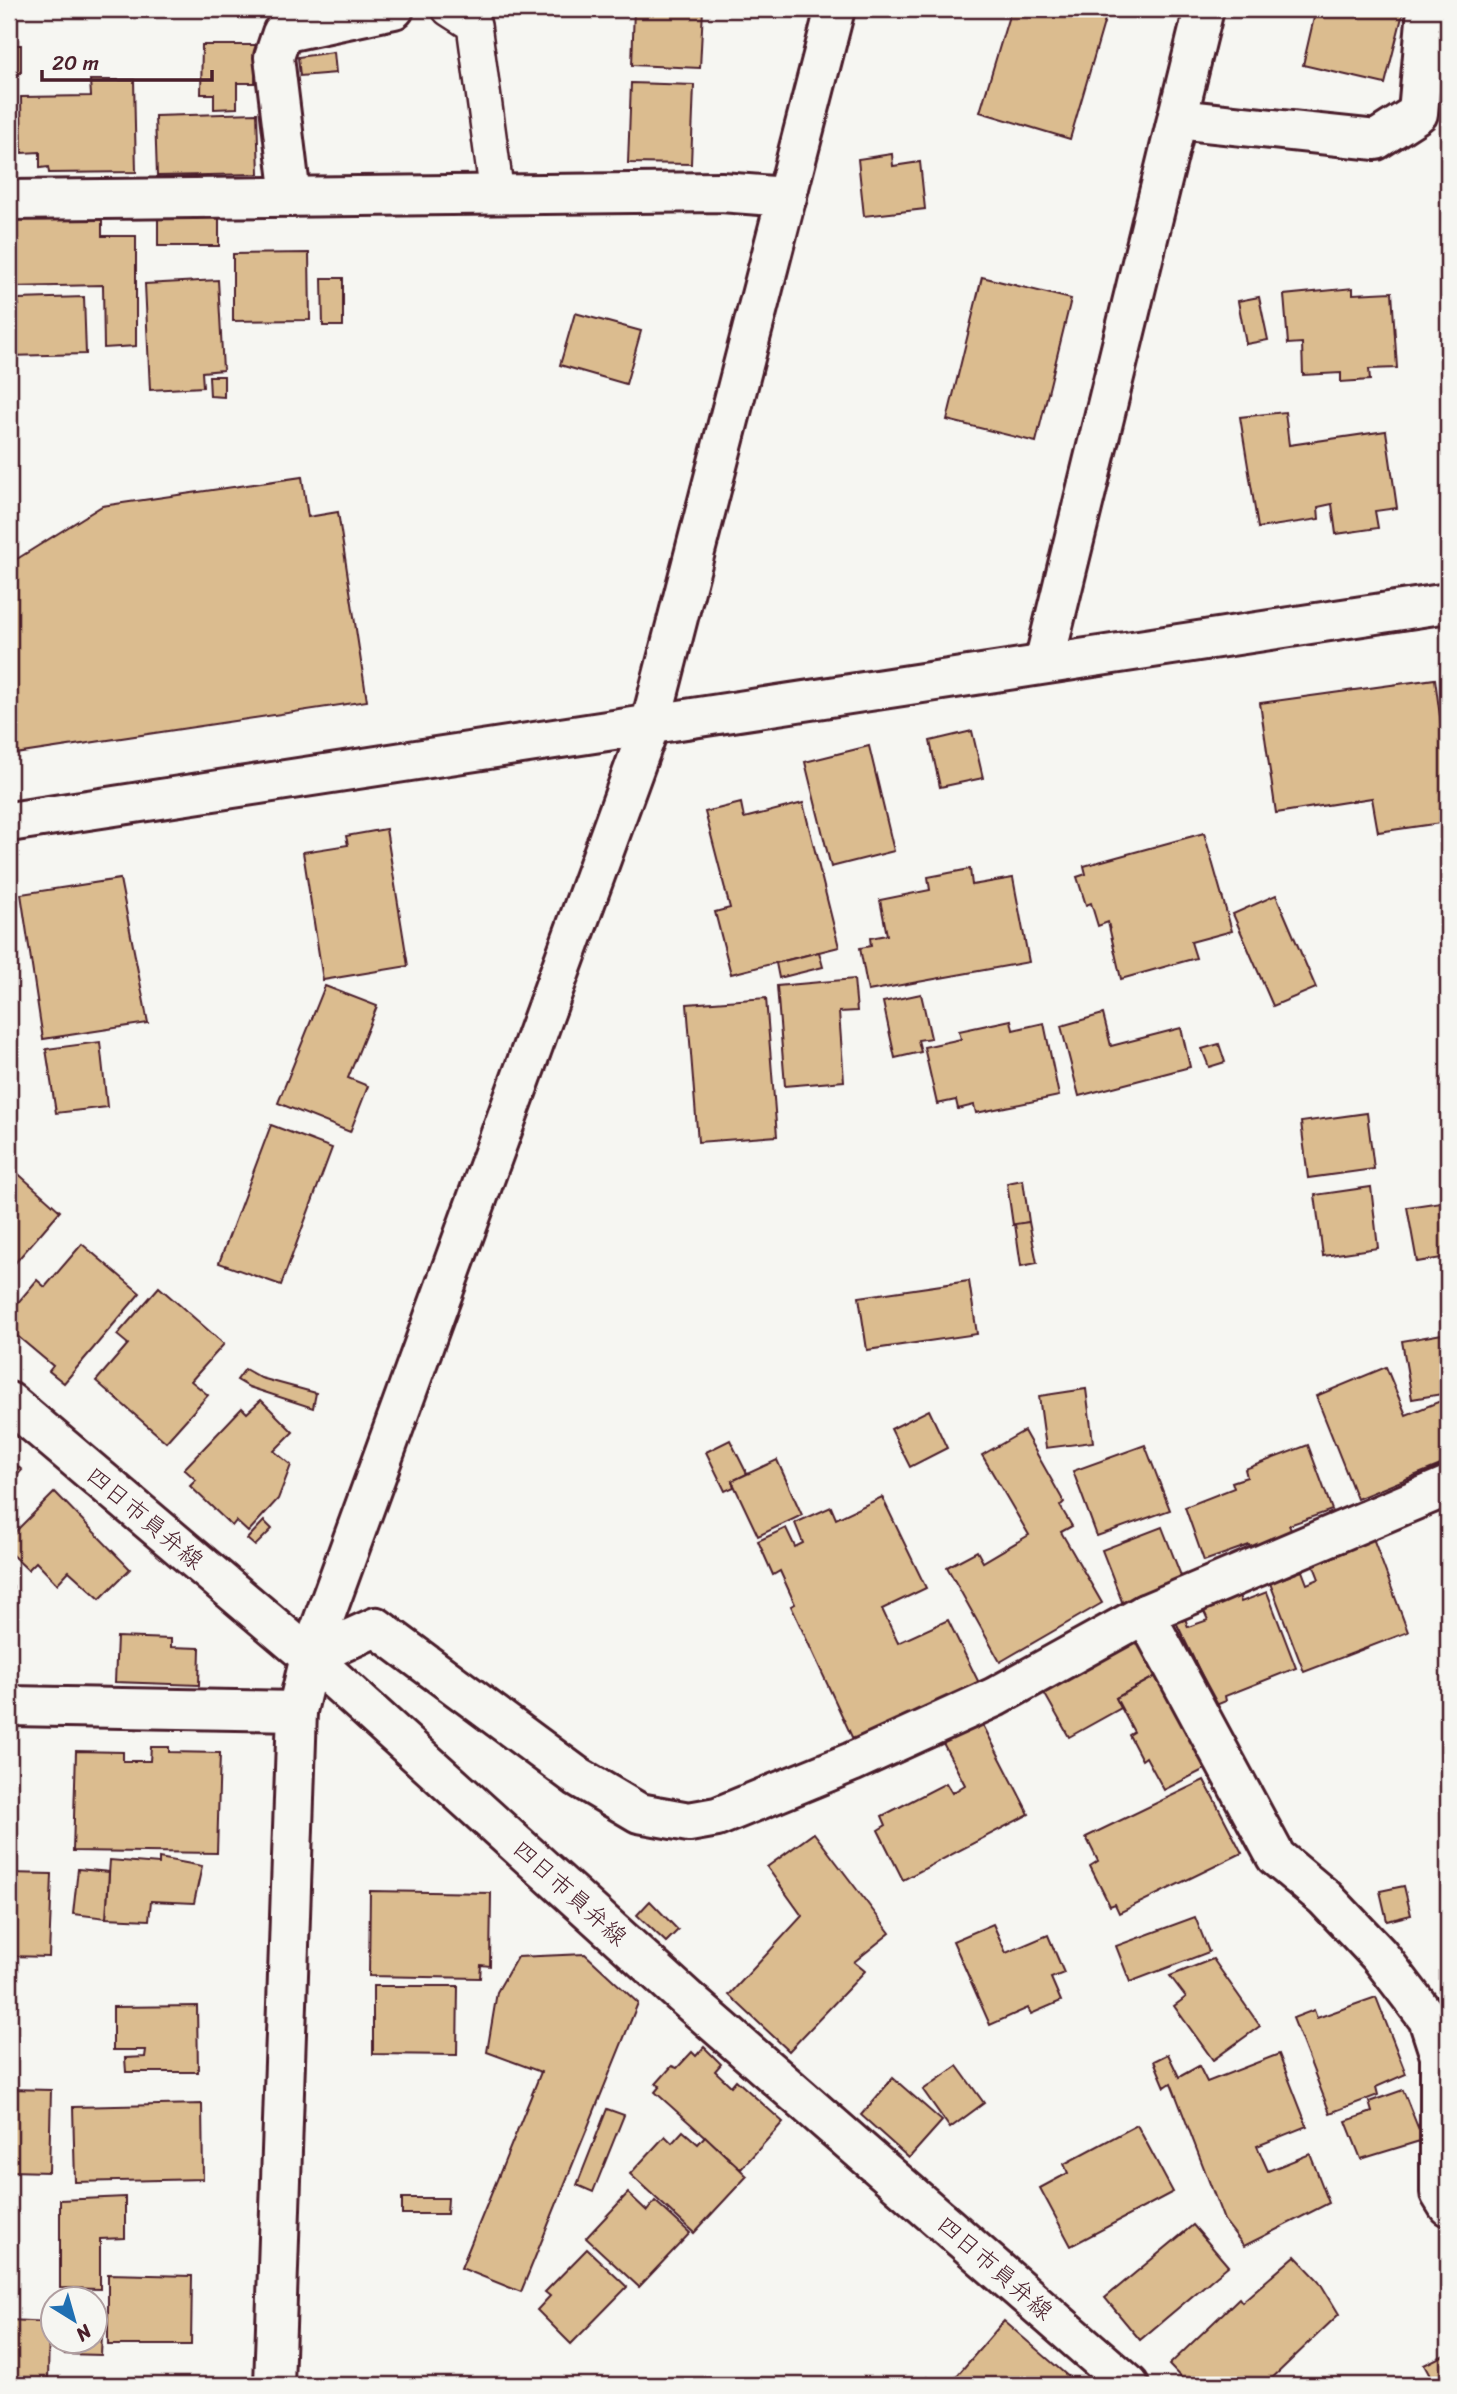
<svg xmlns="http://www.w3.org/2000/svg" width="1457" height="2394" viewBox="0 0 1457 2394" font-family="Sriracha,'Klee One',sans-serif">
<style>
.building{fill:#dbbc8f;stroke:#4a1f2b;stroke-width:2}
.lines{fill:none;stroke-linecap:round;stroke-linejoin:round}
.lane-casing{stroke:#4a1f2b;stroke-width:38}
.street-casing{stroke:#4a1f2b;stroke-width:44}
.secondary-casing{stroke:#4a1f2b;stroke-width:44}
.primary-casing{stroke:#4a1f2b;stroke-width:44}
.lane{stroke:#f6f6f2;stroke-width:33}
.street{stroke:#f6f6f2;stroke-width:38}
.secondary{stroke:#f6f6f2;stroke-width:38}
.primary{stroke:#f6f6f2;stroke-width:38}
.labels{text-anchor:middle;stroke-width:5;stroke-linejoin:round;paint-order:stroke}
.street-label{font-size:24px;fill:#4a1f2b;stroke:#f6f6f2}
</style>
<rect width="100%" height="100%" fill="#f6f6f2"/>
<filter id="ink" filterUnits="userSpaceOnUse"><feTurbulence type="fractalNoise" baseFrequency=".0143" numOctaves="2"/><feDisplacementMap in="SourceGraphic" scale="14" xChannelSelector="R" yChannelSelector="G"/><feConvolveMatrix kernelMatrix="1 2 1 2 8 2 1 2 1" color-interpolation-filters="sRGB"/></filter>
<g filter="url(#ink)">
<g class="building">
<polygon points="634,9 703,9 700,68 632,65"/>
<polygon points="1011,9 1108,9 1070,139 980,112"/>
<polygon points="1316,9 1404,9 1385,84 1303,65"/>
<polygon points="9,45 21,45 21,73 9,74"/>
<polygon points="202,45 256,45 255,83 237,83 237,108 214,109 214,94 201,94"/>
<polygon points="334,52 336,73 300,76 298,57"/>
<polygon points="90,80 134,80 136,172 49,173 48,167 40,168 40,152 22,153 21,97 91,96"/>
<polygon points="631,83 694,85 691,164 628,163"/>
<polygon points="257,113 259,174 157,176 155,116"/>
<polygon points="892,154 893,166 920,162 925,209 864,216 858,159"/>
<polygon points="102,216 102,236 136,236 136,346 104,348 103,285 9,287 9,218"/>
<polygon points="219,217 219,246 158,246 158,219"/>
<polygon points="309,253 310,320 233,321 233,254"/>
<polygon points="982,277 1071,299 1036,442 947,420"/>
<polygon points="322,278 343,278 343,326 323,326"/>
<polygon points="218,280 223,370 202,372 203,387 150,390 145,284"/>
<polygon points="1353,288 1353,294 1392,292 1397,368 1369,369 1370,380 1341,382 1341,373 1303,375 1302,343 1288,344 1284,295"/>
<polygon points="84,297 86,354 9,356 9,305 19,305 18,299"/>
<polygon points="1259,297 1268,340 1246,344 1238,301"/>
<polygon points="575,313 641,331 626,384 560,365"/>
<polygon points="209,376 224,376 224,397 210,396"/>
<polygon points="1285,412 1289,445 1386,431 1397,508 1375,511 1378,528 1336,534 1332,504 1318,507 1319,519 1258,528 1240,417"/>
<polygon points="302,477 308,517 338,512 367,701 15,754 9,710 9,564 102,506"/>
<polygon points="1435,679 1446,761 1448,761 1448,822 1378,832 1372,798 1276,813 1260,703"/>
<polygon points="972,731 983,778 940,787 930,741"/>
<polygon points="869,746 894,851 831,867 805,762"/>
<polygon points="741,803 744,818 803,803 839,947 731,974 715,912 730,908 705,812"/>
<polygon points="386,829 408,966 323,980 303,852 348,845 346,836"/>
<polygon points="1204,833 1232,931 1191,942 1196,958 1121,979 1108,922 1098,926 1091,903 1086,905 1077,877 1086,874 1084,866"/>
<polygon points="970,869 972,885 1013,878 1029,962 868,991 860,948 871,946 870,938 887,935 880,900 930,890 928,877"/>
<polygon points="120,879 148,1023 43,1039 21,894"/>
<polygon points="1276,895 1316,988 1273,1006 1233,914"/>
<polygon points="819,952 823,967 779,978 776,963"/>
<polygon points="854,979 857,1011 839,1012 844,1081 785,1086 777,986"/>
<polygon points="325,986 377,1006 348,1078 368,1086 350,1132 278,1103"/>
<polygon points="921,994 931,1038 918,1040 921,1052 895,1058 883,1002"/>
<polygon points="766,998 777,1136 698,1142 687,1004"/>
<polygon points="1103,1014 1111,1046 1181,1028 1190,1067 1079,1096 1061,1026"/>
<polygon points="1011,1020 1013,1030 1044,1023 1059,1096 976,1113 974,1105 958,1109 956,1100 937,1104 924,1047 961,1039 959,1031"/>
<polygon points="100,1042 107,1107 56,1113 46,1049"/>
<polygon points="1219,1044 1225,1062 1209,1067 1202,1049"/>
<polygon points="1448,1079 1448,1111 1442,1080"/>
<polygon points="1367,1113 1374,1169 1308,1178 1301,1122"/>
<polygon points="271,1125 332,1148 281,1285 219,1263"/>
<polygon points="13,1169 60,1211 9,1270 9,1174"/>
<polygon points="1023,1180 1029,1222 1013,1225 1007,1183"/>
<polygon points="1371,1187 1378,1248 1323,1256 1315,1195"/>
<polygon points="1448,1201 1448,1257 1417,1262 1407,1207"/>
<polygon points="1029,1222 1037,1263 1021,1266 1015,1224"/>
<polygon points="82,1244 140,1293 64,1383 49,1371 53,1366 9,1329 9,1313 37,1280 45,1287"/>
<polygon points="969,1281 977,1334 867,1350 859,1297"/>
<polygon points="159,1287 224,1344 191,1381 208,1395 166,1442 96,1381 128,1344 117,1335"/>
<polygon points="1448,1333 1448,1393 1412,1399 1402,1341"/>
<polygon points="1386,1367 1406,1415 1443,1400 1448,1414 1448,1462 1357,1499 1316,1396"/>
<polygon points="245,1369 261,1378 316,1393 313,1408 249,1387 237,1380"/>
<polygon points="1086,1389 1093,1442 1046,1448 1039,1396"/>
<polygon points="261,1400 293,1432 274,1451 291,1465 278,1499 248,1532 236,1521 232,1526 190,1486 196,1480 184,1469 242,1408 247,1413"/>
<polygon points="929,1410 947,1448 910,1467 891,1429"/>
<polygon points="1024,1431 1064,1502 1060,1506 1072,1526 1061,1532 1102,1603 1000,1662 947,1567 977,1551 983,1562 1029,1535 982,1455"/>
<polygon points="730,1440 747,1474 732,1481 734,1487 725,1491 706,1452"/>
<polygon points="1145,1445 1170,1510 1097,1536 1073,1471"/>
<polygon points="1308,1445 1332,1510 1289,1525 1293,1535 1251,1550 1249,1545 1204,1561 1185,1507 1234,1488 1232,1482 1247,1477 1245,1469"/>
<polygon points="9,1459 22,1470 9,1484"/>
<polygon points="777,1460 802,1515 758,1536 732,1481"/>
<polygon points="55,1492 130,1569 100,1599 69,1571 57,1584 36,1562 28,1570 9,1552 9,1538"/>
<polygon points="882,1497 926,1588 882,1609 898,1643 948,1620 981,1687 857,1748 791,1606 795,1604 780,1571 773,1575 758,1541 786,1528 795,1547 803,1543 795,1523 831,1507 836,1519"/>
<polygon points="264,1521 272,1529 255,1546 247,1539"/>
<polygon points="1162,1527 1183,1581 1123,1604 1102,1550"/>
<polygon points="1373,1538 1408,1632 1304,1672 1270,1583 1302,1571 1307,1584 1319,1579 1312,1561"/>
<rect x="9" y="1587" width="4" height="93"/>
<polygon points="1267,1592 1296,1668 1225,1696 1226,1701 1216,1705 1174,1618 1184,1615 1188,1627 1208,1620 1203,1609 1239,1595 1241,1602"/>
<polygon points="117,1637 171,1639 171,1647 200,1648 199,1685 115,1682"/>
<polygon points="1136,1638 1158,1675 1116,1698 1121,1708 1069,1737 1043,1691"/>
<polygon points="1158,1675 1209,1767 1164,1790 1146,1757 1142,1760 1129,1735 1134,1732 1116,1698"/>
<polygon points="982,1723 1029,1814 903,1880 878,1830 886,1825 882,1816 946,1783 952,1793 965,1785 943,1743"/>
<polygon points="151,1747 169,1747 169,1752 220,1753 217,1853 73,1851 76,1751 123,1752 123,1761 150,1761"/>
<polygon points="1204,1780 1242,1853 1119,1913 1115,1904 1110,1906 1090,1866 1098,1861 1086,1837"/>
<polygon points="814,1833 890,1933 854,1962 865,1971 789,2051 729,1995 802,1916 767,1867"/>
<polygon points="159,1858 202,1866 194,1903 151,1901 149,1920 106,1918 110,1860 159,1864"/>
<polygon points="78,1869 109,1872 106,1918 73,1914"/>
<polygon points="9,1873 52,1874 49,1957 9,1956"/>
<polygon points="1404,1886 1411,1915 1387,1921 1380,1891"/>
<polygon points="370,1891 491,1893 490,1966 481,1965 480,1978 369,1976"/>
<polygon points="650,1901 678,1930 666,1942 637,1915"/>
<polygon points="1195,1917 1209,1952 1130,1982 1116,1946"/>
<polygon points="993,1924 1006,1953 1048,1935 1064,1973 1051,1978 1061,2001 1031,2014 1028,2008 990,2025 953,1941"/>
<polygon points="585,1954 638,2003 521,2292 461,2268 541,2072 487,2052 497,1992 517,1957"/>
<polygon points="1213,1959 1260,2026 1213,2060 1174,2006 1186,1997 1170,1976"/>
<polygon points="373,1986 458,1986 457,2055 373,2054"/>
<polygon points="1376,1997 1406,2074 1376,2087 1378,2095 1330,2113 1293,2018 1314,2010 1317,2018"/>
<polygon points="197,2006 198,2072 126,2072 125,2058 145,2057 146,2050 113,2050 113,2007"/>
<polygon points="704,2047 721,2064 715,2071 731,2086 736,2080 783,2122 741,2169 655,2092 660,2086 656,2084 672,2066 677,2068 692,2052 696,2056"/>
<polygon points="1168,2054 1179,2077 1199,2066 1207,2082 1279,2054 1307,2126 1257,2146 1268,2171 1310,2154 1329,2203 1244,2246 1224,2220 1171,2083 1165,2087 1154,2061"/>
<polygon points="957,2066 984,2103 950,2128 923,2090"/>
<polygon points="893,2078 942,2121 909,2158 861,2115"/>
<polygon points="9,2089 51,2090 49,2172 9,2171"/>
<polygon points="1403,2090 1423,2140 1361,2159 1346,2121 1372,2112 1369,2102"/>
<polygon points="202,2104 203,2179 75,2182 73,2107"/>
<polygon points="607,2109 624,2115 593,2192 577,2185"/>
<polygon points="1137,2125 1173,2192 1071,2246 1040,2188 1068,2173 1064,2164"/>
<polygon points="683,2131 698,2144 705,2136 747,2176 694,2233 630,2174 665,2136 672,2143"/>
<polygon points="628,2193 647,2211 655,2201 690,2233 639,2287 586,2238"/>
<polygon points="125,2197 125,2238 100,2239 100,2289 60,2288 60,2200"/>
<polygon points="402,2198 448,2198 447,2214 402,2214"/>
<polygon points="1193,2225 1228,2266 1140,2340 1105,2298"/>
<polygon points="587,2249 627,2287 571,2344 537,2310 550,2296 545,2292"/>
<polygon points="1295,2256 1319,2281 1339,2314 1265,2385 1188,2385 1169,2365 1239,2298 1242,2302"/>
<polygon points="108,2274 192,2276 191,2345 108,2345"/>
<polygon points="94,2315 103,2315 101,2355 64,2354 64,2342 94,2342"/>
<polygon points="9,2320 49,2322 48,2385 9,2385"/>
<polygon points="1004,2321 1078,2385 949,2385"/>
<polygon points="1448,2353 1448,2385 1435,2385 1424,2365"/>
<polygon points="927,2377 939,2385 919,2385"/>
<polygon points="1307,2378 1313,2385 1299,2385"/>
</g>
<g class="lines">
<g class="lane-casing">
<polyline id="lane" points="449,9 474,25 497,195"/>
</g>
<g class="street-casing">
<g id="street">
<polyline points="1177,119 1376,140 1418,113 1427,9"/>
<polyline points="291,197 274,57 282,33 394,9"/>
<polyline points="9,200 721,192 787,197"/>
<polyline points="1044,663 1204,9"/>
<polyline points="1145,1614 1276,1857 1325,1898 1379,1955 1428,2019 1440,2056 1440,2193 1448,2206"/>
<polyline points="310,1657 376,1627 578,1777 639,1813 689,1822 717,1817 852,1762 995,1697 1145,1614 1448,1486"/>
<polyline points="9,1706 297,1711"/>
</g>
</g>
<g class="secondary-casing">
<g id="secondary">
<polyline points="9,822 1448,603"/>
<polyline points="274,2385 297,1711 310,1657 651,722 835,9"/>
</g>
</g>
<g class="primary-casing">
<polyline id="primary" points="9,1402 310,1657 687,1999 1129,2385"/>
</g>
<use href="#lane" class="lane"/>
<use href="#street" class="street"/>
<use href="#secondary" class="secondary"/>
<use href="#primary" class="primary"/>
</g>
</g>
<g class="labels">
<g class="street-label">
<text transform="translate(145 1518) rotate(40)" y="8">四日市員弁線</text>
<text transform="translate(570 1893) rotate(42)" y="8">四日市員弁線</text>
<text transform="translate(995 2268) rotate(41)" y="8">四日市員弁線</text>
</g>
</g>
<rect width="1457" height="2394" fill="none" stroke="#f6f6f2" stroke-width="35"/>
<rect x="18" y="18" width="1422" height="2359" fill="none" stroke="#4a1f2b" stroke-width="2.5" filter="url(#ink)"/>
<g transform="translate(74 2320) rotate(143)"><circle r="33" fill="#f6f6f2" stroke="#b1a0a2" stroke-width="2"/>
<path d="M0-5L12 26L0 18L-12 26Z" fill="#1f6fb2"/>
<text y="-10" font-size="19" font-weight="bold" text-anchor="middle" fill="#4a1f2b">N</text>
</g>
<path d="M42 70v10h170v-10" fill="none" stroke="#4a1f2b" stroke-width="3.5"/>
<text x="52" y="70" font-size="21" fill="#4a1f2b" stroke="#f6f6f2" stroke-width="5" paint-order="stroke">20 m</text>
</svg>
